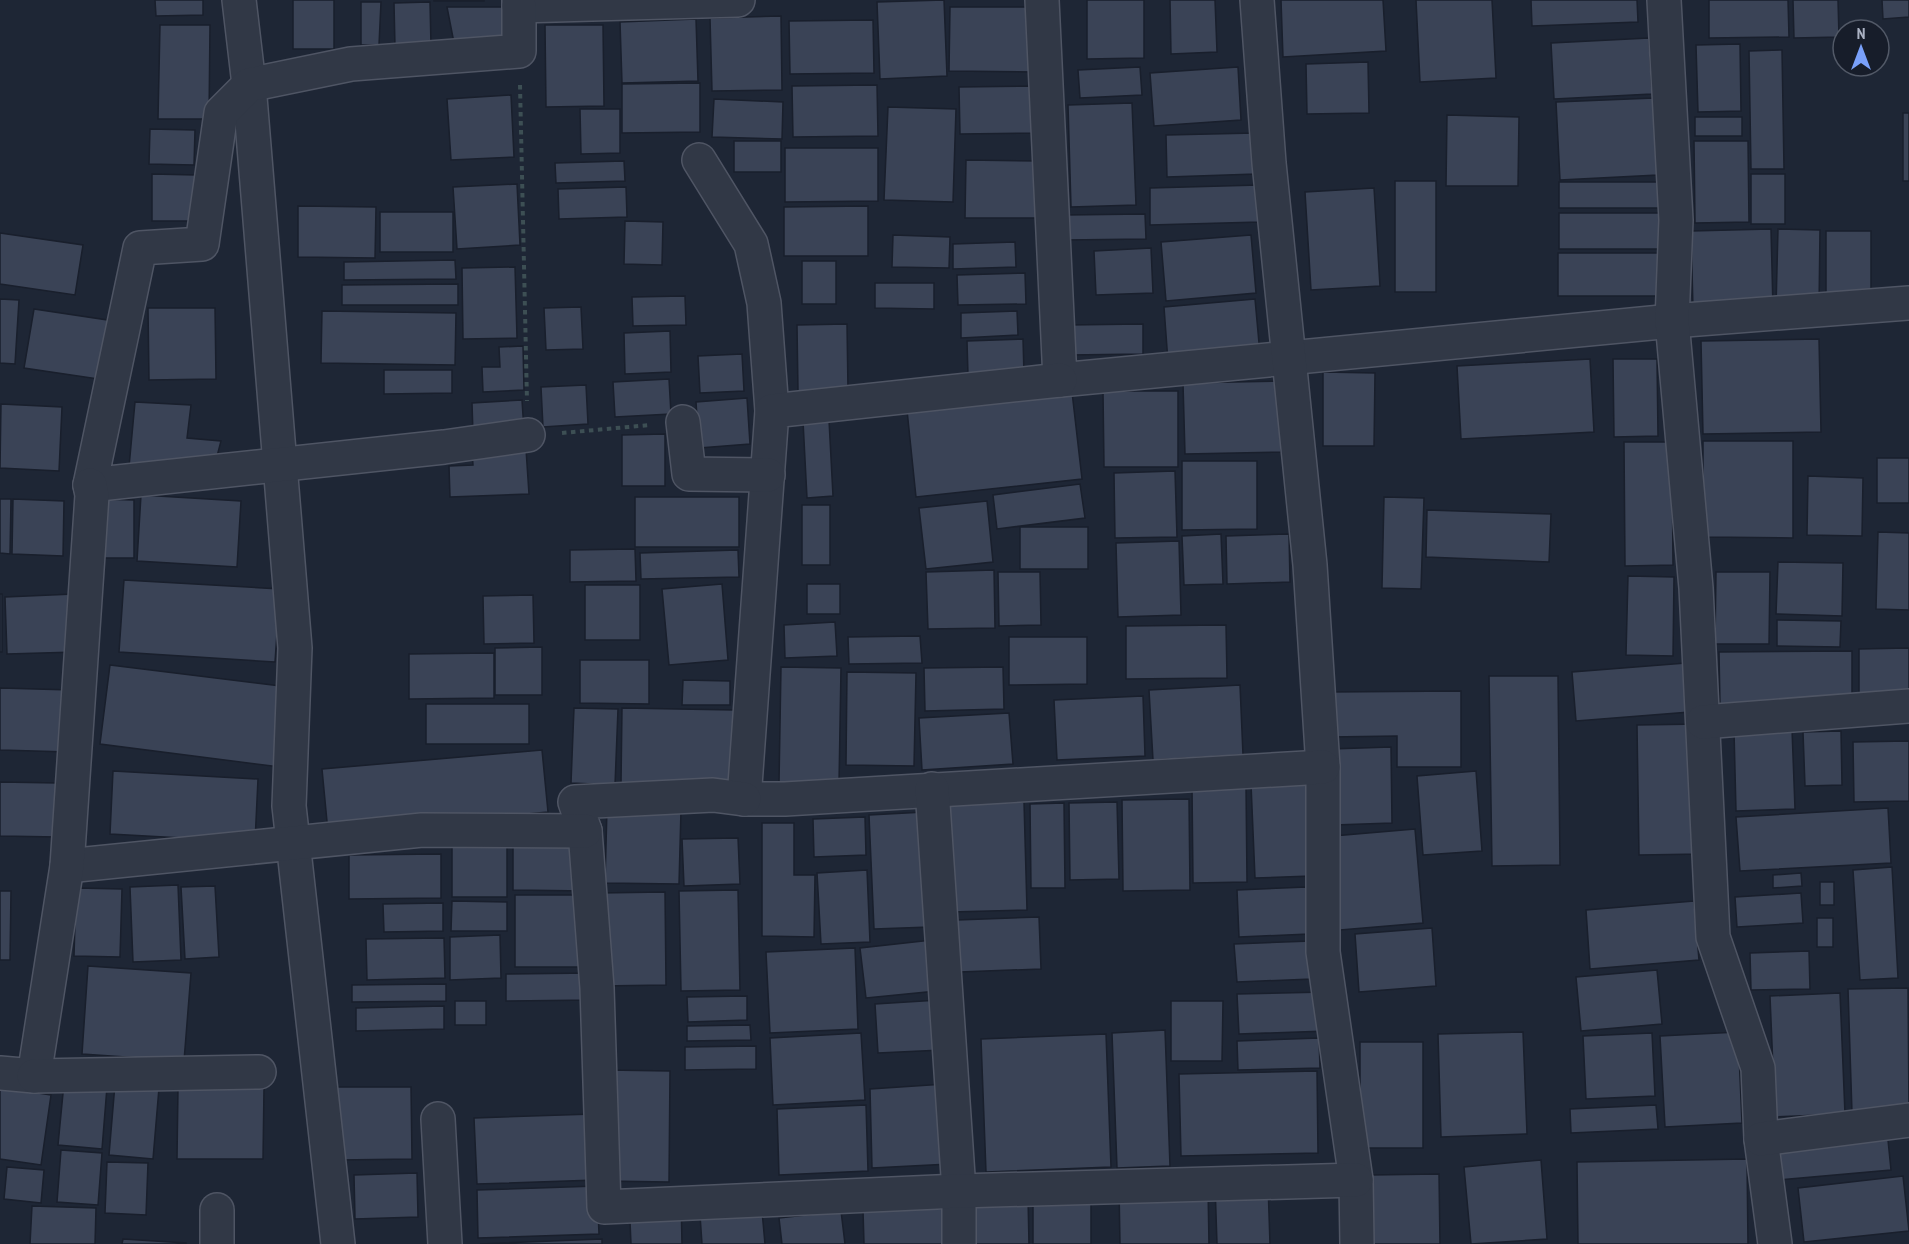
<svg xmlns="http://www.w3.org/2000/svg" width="1909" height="1244" viewBox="0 0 1909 1244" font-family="'PT Sans Narrow',sans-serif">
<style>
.building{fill:#3a4356;stroke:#191f2c;stroke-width:1.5}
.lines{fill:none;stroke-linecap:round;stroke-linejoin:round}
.minor-casing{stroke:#4f5564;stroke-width:36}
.path{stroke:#3d4f54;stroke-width:4;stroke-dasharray:4.5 4.5;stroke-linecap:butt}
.minor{stroke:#313846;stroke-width:33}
</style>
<rect width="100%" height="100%" fill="#1e2635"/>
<g class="building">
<polygon points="155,0 203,0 203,15 156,16"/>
<rect x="293" y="0" width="41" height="49"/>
<rect x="434" y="0" width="50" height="1"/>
<polygon points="944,0 947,76 880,79 877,2"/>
<polygon points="1087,0 1144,0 1144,58 1087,59"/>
<polygon points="1170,0 1215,0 1217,52 1171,54"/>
<polygon points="1281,0 1383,0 1386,51 1283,57"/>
<polygon points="1416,0 1492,0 1496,78 1420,82"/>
<polygon points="1531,0 1637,0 1638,22 1532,26"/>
<polygon points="1709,0 1788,0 1789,37 1709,38"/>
<polygon points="1793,0 1838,0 1839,37 1794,38"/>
<polygon points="1882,0 1909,0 1909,17 1883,19"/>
<polygon points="361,2 381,2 379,45 361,45"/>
<polygon points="430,2 431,46 395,47 394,3"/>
<polygon points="447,7 502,7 511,33 455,48"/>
<polygon points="950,7 1036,7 1035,72 949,71"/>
<polygon points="781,16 782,90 712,91 710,18"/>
<polygon points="696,19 698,81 622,83 620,22"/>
<polygon points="873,20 874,73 790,74 789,21"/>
<polygon points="160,25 210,25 209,119 158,119"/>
<polygon points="545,25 603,25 604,106 546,107"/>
<polygon points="1649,38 1652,94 1554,99 1551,43"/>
<polygon points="1740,44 1741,111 1698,112 1696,45"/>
<polygon points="1782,50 1784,169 1751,169 1749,51"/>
<polygon points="1368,62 1369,113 1307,114 1306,64"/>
<polygon points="1140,67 1142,95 1080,98 1078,70"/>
<polygon points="1238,67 1241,120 1154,126 1150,73"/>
<polygon points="700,83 700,132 622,133 622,84"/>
<polygon points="877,85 878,136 793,137 792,86"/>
<polygon points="1037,86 1037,133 960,134 959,87"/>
<polygon points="511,95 514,157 451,160 447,99"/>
<polygon points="1654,98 1658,175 1560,180 1556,102"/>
<polygon points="714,99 783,102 782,139 712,137"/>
<polygon points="1132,103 1136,205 1071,207 1068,105"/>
<polygon points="888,107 956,109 953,202 884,200"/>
<polygon points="580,109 620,109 620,153 581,154"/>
<rect x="1903" y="113" width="6" height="68"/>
<polygon points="1447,115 1519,117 1518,186 1446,186"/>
<rect x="1695" y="117" width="47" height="19"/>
<polygon points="150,129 195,130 194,165 149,164"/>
<polygon points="1255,133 1256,174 1167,177 1166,135"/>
<rect x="734" y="141" width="47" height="31"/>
<polygon points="1694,141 1748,141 1749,222 1695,223"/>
<polygon points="785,148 878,148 878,201 785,202"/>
<polygon points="966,160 1038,161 1037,218 965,218"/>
<polygon points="624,161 625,181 556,183 555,163"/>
<polygon points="152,174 196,175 196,221 152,221"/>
<rect x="1751" y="174" width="34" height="50"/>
<rect x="1395" y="181" width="41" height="111"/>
<rect x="1559" y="182" width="100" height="26"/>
<polygon points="517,184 520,245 457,249 453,187"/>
<polygon points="1259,185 1260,222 1150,225 1150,188"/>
<polygon points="626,187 627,217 559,219 558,189"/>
<polygon points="1374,188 1380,286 1311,290 1305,192"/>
<polygon points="298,206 376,207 375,258 298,257"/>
<polygon points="868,206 868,256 784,256 784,207"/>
<rect x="380" y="212" width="73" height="40"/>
<rect x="1559" y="213" width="101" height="36"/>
<polygon points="1145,214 1146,239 1065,240 1065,215"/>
<polygon points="625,221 663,222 662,265 624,264"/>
<polygon points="1771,229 1773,308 1693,309 1691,231"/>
<polygon points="1778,229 1820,230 1819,308 1776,307"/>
<rect x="1826" y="231" width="45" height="72"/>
<polygon points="0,233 83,245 75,295 0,284"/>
<polygon points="893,235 950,237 949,268 892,267"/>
<polygon points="1251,235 1256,293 1166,301 1161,242"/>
<polygon points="1015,242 1016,267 953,269 953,244"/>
<polygon points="1151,248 1153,293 1096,295 1094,251"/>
<rect x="1558" y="253" width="104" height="43"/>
<polygon points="455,260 456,279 344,280 344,262"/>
<rect x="802" y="261" width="34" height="43"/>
<polygon points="515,267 517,338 463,339 462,268"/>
<polygon points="1025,273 1026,304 958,305 957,275"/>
<polygon points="875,283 934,283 934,309 875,308"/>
<polygon points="458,284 458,305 342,305 342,285"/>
<polygon points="685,296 686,325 633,326 632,297"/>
<polygon points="0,299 19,300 15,364 0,363"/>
<polygon points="1255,299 1260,354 1168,362 1164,307"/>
<polygon points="581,307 583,349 546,350 544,308"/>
<polygon points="148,308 215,308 216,379 149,380"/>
<polygon points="34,309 114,321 105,380 24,368"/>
<polygon points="322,311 456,313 455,365 321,363"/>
<polygon points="1017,311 1018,335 961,338 961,313"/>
<polygon points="847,324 848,390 798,391 797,325"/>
<polygon points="1143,324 1143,354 1068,355 1067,325"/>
<polygon points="670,331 671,372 625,374 624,333"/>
<polygon points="1023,339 1024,374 968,375 967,341"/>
<polygon points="1819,339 1821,432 1703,434 1701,341"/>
<polygon points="523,346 524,390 483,392 482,367 500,367 499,347"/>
<polygon points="742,354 744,391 700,393 698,356"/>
<polygon points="1590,359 1594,432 1461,439 1457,366"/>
<polygon points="1613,359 1657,359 1658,436 1614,437"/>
<polygon points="384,370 452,370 452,393 384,394"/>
<polygon points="1323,372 1375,373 1374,446 1323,446"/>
<polygon points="669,379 671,414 615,417 613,382"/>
<polygon points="1279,381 1281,452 1185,454 1183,383"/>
<polygon points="586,385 588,424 543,427 541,387"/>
<polygon points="1103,391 1178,391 1178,467 1104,467"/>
<polygon points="1072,392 1082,479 916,497 907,410"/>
<polygon points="747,398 750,444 699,448 696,402"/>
<polygon points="522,400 524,431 473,434 472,403"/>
<polygon points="135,402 191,405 187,438 221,441 215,464 129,467"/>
<polygon points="1,404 62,407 59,471 0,468"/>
<polygon points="829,420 833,496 807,498 803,421"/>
<polygon points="665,434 665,486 622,486 622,435"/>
<polygon points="1703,441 1793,441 1793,538 1703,537"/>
<polygon points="1624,442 1672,442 1673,565 1625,566"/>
<polygon points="526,449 529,494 450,497 449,466 473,465 472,451"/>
<rect x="1877" y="458" width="32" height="45"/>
<polygon points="1182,461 1257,461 1257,529 1182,530"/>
<polygon points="1175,471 1177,537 1115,538 1114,473"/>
<polygon points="1808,476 1863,478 1862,536 1807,535"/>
<polygon points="1080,484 1085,518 997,529 993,495"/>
<polygon points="141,495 241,501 237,567 137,561"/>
<rect x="635" y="497" width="104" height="50"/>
<polygon points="1384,497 1424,498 1421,589 1382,588"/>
<polygon points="0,499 11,499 10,554 0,553"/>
<polygon points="13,499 64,501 63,556 12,554"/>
<polygon points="98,499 134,500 134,558 98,558"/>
<polygon points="987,501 993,562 926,569 919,508"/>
<rect x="802" y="505" width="28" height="60"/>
<polygon points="1427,510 1551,514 1549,562 1426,557"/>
<rect x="1020" y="527" width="68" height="42"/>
<polygon points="1878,532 1909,533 1909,610 1876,609"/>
<polygon points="1221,534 1223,584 1184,585 1182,536"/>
<polygon points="1289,534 1290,582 1227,584 1226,536"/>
<polygon points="1179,541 1181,615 1118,617 1116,543"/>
<polygon points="635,549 636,581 570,582 570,550"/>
<polygon points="738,550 739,577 641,579 640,553"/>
<polygon points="1778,562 1843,563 1842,616 1776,614"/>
<polygon points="994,570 995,628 928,629 926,572"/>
<polygon points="998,572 1040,572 1041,625 999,626"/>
<polygon points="1716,572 1770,572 1769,644 1715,644"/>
<polygon points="1628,576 1674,577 1673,656 1626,655"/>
<polygon points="124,580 280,589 275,662 119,652"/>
<polygon points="722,584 728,660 669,665 662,589"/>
<rect x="807" y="584" width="33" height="30"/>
<rect x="585" y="585" width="55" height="55"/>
<rect x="0" y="594" width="2" height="58"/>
<polygon points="74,594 76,652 7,654 5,597"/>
<polygon points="533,595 534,643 484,644 483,596"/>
<polygon points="1777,620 1841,621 1840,647 1777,646"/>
<polygon points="835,622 837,656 785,658 784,625"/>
<polygon points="1226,625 1227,678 1126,679 1126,626"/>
<polygon points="920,636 922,663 849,664 848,637"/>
<polygon points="1009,637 1087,637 1087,684 1009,685"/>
<polygon points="542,647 542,695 495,695 495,648"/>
<polygon points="1909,648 1909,703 1859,704 1859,649"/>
<polygon points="1852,651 1852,703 1720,705 1719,652"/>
<polygon points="494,653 494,698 409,699 409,654"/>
<polygon points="580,660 649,660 649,704 580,703"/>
<polygon points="1686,663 1690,712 1576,721 1572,672"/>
<polygon points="110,665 289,687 280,767 100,744"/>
<polygon points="781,667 841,668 839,784 779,783"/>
<polygon points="1003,667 1004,709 925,711 924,668"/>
<polygon points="847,672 916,673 914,766 846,765"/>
<polygon points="1489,676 1558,676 1560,865 1492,866"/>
<polygon points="683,680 730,681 730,705 682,705"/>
<polygon points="1240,685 1243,755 1153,760 1149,690"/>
<polygon points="0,688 71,690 69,752 0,750"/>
<polygon points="1461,691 1461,767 1397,767 1397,736 1329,737 1329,692"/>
<polygon points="1143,696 1145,756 1057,760 1054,700"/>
<rect x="426" y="704" width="103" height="40"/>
<polygon points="574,708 618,709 615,785 571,783"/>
<polygon points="622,708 734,710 733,786 621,784"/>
<polygon points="1009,713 1013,764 922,770 919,718"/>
<polygon points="1700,724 1702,854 1639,855 1637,725"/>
<polygon points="1792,729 1795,809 1736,811 1734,731"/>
<polygon points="1841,731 1842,785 1805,786 1803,732"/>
<polygon points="1909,741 1909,801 1854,802 1853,742"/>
<polygon points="1391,747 1392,823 1334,825 1331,749"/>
<polygon points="542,750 548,812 328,832 322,769"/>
<polygon points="113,771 258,779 255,842 110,834"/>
<polygon points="1476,771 1482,851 1423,855 1417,776"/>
<polygon points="0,782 58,783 58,837 0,836"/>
<polygon points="1307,782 1311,876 1255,878 1251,784"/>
<polygon points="1246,785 1247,882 1193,883 1192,786"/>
<polygon points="1189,799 1190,890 1123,891 1122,800"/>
<polygon points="1024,802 1027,910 950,912 946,804"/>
<polygon points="1117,802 1119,879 1070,880 1069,803"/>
<polygon points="1064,803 1065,888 1031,888 1030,804"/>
<polygon points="607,808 681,810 679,884 605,883"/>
<polygon points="1888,808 1891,863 1740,871 1736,817"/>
<polygon points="925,812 930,927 874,929 869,815"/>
<polygon points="865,817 866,855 814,857 813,819"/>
<polygon points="762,823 794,823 794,875 815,875 814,937 762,936"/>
<polygon points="1415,829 1423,923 1340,930 1333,836"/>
<polygon points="738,838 740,884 684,886 682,839"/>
<polygon points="513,840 588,841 588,891 513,890"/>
<rect x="452" y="847" width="55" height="50"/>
<polygon points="441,854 441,898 349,899 349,855"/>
<polygon points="1892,867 1898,978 1860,980 1853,870"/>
<polygon points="867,870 870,942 821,944 817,873"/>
<polygon points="1801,873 1802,886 1773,888 1773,875"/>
<rect x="1820" y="882" width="14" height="23"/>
<polygon points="178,885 181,960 133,962 130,887"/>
<polygon points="215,886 219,957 185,959 181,887"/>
<polygon points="1307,887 1309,934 1239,937 1237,890"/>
<polygon points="76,888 122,889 120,957 74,956"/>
<polygon points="738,890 740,990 681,991 679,891"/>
<polygon points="0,891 11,891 10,960 0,960"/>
<polygon points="665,892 666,985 600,986 599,893"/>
<polygon points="1801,893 1803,923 1737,927 1735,897"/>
<rect x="515" y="895" width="76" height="72"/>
<polygon points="452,901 507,902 507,931 451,931"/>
<polygon points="1694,901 1699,960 1590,969 1586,910"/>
<polygon points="443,903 443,931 384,932 383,904"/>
<polygon points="1039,917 1041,969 959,972 957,920"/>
<rect x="1817" y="918" width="16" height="29"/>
<polygon points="1432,928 1436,986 1359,992 1355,934"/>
<polygon points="500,935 501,978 450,980 450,937"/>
<polygon points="444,938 445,978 367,980 366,939"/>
<polygon points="941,939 947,990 866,998 860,948"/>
<polygon points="1311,941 1312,979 1237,982 1234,944"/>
<polygon points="855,948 858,1029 770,1033 766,952"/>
<polygon points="1809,951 1810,989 1751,990 1750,953"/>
<polygon points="88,966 191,973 184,1061 82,1054"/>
<polygon points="1657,970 1662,1024 1581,1031 1576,977"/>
<polygon points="593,973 593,1000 506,1001 506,974"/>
<polygon points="446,984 446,1001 352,1002 352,985"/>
<polygon points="1908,988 1909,1111 1852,1113 1848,989"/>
<polygon points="1326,992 1327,1031 1239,1034 1237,994"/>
<polygon points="1840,993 1845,1114 1775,1117 1770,996"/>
<polygon points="747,996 747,1020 688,1022 687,997"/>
<polygon points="939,1000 942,1050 878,1053 875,1004"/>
<rect x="455" y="1001" width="31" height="24"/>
<polygon points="1171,1001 1223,1001 1222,1061 1171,1061"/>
<polygon points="444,1006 444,1029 356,1031 356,1008"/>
<polygon points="750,1025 751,1040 687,1041 687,1026"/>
<polygon points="1165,1030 1170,1166 1117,1168 1112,1033"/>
<polygon points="1523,1032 1527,1134 1441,1137 1438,1034"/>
<polygon points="1738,1032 1742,1123 1665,1127 1660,1036"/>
<polygon points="861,1033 865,1100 773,1105 770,1038"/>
<polygon points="1652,1033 1655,1096 1586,1099 1583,1036"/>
<polygon points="1106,1034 1111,1167 986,1172 981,1039"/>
<polygon points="1319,1038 1320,1068 1238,1070 1237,1041"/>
<rect x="1360" y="1042" width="63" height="106"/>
<polygon points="756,1046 756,1069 685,1070 685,1047"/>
<polygon points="607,1070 670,1071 669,1182 605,1181"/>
<polygon points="1317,1071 1318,1153 1181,1156 1179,1074"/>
<polygon points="64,1083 107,1087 102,1149 58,1145"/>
<polygon points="115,1084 159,1088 153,1159 109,1155"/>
<polygon points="945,1084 950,1164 872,1168 870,1089"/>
<polygon points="0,1087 51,1095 41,1165 0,1159"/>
<polygon points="337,1087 411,1087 412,1159 338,1160"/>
<polygon points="178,1088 264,1088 263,1159 177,1159"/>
<polygon points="866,1105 868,1171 779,1175 777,1109"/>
<polygon points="1656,1105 1658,1129 1571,1133 1570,1109"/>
<polygon points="593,1114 596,1180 477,1184 474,1118"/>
<polygon points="1887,1130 1891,1170 1778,1180 1774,1140"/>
<polygon points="61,1150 102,1153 98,1205 57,1202"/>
<polygon points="1747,1159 1748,1244 1578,1244 1577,1162"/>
<polygon points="1541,1160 1547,1239 1471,1244 1464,1167"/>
<polygon points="107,1162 148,1163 146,1215 105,1213"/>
<polygon points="7,1167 44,1170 41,1203 4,1199"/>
<polygon points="417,1173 418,1217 355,1219 354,1175"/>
<polygon points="1439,1174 1440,1244 1371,1244 1370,1175"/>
<polygon points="1903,1176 1909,1231 1804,1242 1798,1188"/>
<polygon points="1268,1183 1270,1244 1217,1244 1215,1184"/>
<polygon points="597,1186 599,1234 478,1238 477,1190"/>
<polygon points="1208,1187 1209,1244 1120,1244 1119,1188"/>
<rect x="1033" y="1194" width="58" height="50"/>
<polygon points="681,1197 682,1244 631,1244 629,1199"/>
<polygon points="1028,1197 1029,1244 971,1244 970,1198"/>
<polygon points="32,1206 96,1208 95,1244 30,1244"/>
<polygon points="943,1209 944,1244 864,1244 863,1210"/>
<polygon points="762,1211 765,1244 702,1244 700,1215"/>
<polygon points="841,1211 845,1244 782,1244 779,1218"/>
<polygon points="123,1239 186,1243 186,1244 122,1244"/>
<polygon points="602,1239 602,1244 480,1244"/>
</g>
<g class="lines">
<g class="minor-casing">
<g id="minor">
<polyline points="239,0 249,85 295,648 289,806 338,1244"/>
<polyline points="519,0 519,6 738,0"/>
<polyline points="1042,0 1060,380 1672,321 1909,303"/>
<polyline points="1257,0 1269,163 1310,565 1323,767 1323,952 1356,1180 1357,1244"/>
<polyline points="1664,0 1676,220 1672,321 1696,588 1713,937 1758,1068 1761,1139 1775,1244"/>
<polyline points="519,6 519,51 351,64 249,85 221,113 202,244 140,248 90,485 444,447 528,435"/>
<polyline points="699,160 751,244 764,303 772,411"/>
<polyline points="1060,380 772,411 744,799 785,799 1323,767"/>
<polyline points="683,422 689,474 768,475"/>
<polyline points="1703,722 1909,706"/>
<polyline points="932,789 959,1191 959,1244"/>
<polyline points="744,799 713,795 575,802 585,831 597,988 604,1207 959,1191 1356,1180"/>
<polyline points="67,866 422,830 585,831"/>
<polyline points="0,1073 34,1076 67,866 92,495 90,485"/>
<polyline points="34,1076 259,1072"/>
<polyline points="438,1119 445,1244"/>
<polyline points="1761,1139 1909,1120"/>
<polyline points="217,1244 217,1210"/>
</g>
</g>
<g class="path">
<polyline points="520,85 527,401"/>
<polyline points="562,433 650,425"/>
</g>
<use href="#minor" class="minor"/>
</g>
<g transform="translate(1861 48)"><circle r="28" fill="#171d2a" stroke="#525967" stroke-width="1.5"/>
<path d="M0-4.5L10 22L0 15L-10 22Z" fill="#79a0fa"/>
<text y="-9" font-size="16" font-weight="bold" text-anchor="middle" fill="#abb2c3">N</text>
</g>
</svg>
